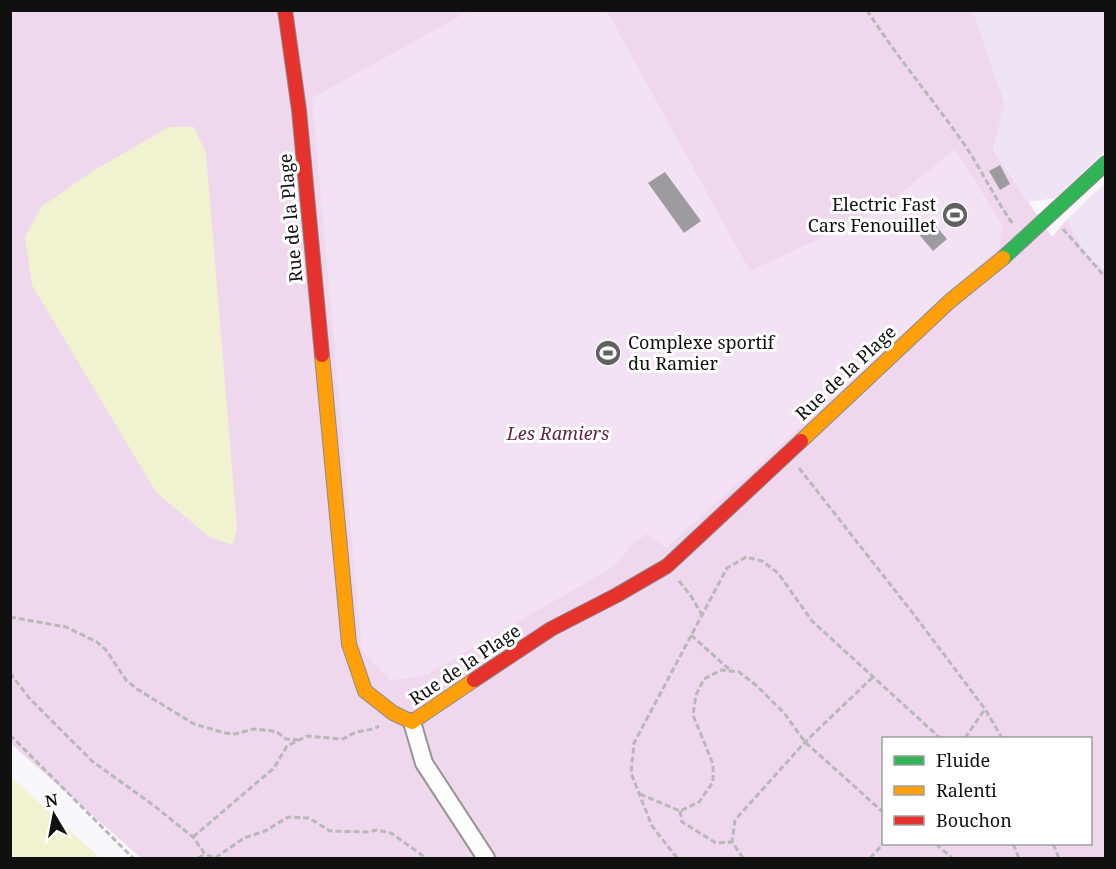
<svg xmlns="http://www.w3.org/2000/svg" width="1116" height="869" viewBox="0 0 1116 869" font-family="'Noto Serif',serif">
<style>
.farmland{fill:#efe4f6}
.green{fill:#efd8ed;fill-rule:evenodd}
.pitch{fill:#f3e1f4}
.water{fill:#f1f2d0}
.building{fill:#9d9ba0}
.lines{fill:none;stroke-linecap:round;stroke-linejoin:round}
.street-casing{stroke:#959496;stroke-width:20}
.fast-casing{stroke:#8c8a8d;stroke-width:16}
.slow-casing{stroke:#8c8a8d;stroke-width:16}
.jam-casing{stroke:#8c8a8d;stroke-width:16}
.path{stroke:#b8b8b9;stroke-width:3;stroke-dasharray:6 3;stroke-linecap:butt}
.street{stroke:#fefeff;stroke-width:16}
.fast{stroke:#30b455;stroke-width:14}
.slow{stroke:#ff9f0a;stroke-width:14}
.jam{stroke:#e5322d;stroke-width:14}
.labels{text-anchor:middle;stroke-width:6;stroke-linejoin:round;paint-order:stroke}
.poi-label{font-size:18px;fill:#101010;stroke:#fff;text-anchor:end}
.street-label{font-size:18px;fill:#101010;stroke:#fff}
.park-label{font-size:18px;font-style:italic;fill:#632545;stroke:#fff}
</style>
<rect width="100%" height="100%" fill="#f9f6fc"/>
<g class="farmland">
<polygon points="968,11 1105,11 1105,151 1055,198 1029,202 993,148 1005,104 974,14"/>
<polygon points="1105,183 1105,270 1084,251 1067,219"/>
</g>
<path class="green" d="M 968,10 L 974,14 L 1005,104 L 993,149 L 1052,237 L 1067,219 L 1084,251 L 1105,270 L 1105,858 L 141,858 L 11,744 L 11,11 ZM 884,738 L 1090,738 L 1090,844 L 884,844 Z"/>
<polygon class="pitch" points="469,11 607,11 750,271 879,211 955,149 1003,226 999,248 666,548 647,534 633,543 615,566 424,676 391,680 362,651 312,98"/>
<g class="water">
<polygon points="169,127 194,127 206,153 237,528 233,545 209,537 156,492 32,285 25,237 41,207 93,171"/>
<polygon points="10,777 11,777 100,858 11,858"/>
</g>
<g class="building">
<polygon points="1000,165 1010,184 1000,190 989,171"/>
<polygon points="665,172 701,221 684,233 648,183"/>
<polygon points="930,219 947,239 933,251 916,231"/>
</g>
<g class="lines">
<g class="street-casing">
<polyline id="street" points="412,722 424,763 486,858"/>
</g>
<g class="fast-casing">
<polyline id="fast" points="1003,258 1106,163"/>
</g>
<g class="slow-casing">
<g id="slow">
<polyline points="322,355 349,644 365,691 393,713 412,722 474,680"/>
<polyline points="801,441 950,301 1003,258"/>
</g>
</g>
<g class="jam-casing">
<g id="jam">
<polyline points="285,10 299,110 322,355"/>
<polyline points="474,680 551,629 617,595 667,566 801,441"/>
</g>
</g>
<g class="path">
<path d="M 867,10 C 896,56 931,97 962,141 C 981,168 994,198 1013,224"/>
<polyline points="1063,229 1106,278"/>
<polyline points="799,468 915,616 985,709 1002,738"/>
<polyline points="679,581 691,596 702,615"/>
<polyline points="10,617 66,627 97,642 106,650 126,680 137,689 194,724 225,733 235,734 254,729 272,731 277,732 286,739 298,740"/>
<polyline points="691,635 730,670"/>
<polyline points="10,673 30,699 92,761 153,805 193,837 205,854 215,858 244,838 265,831 288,817 309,818 330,831 368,832 377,830 391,833 426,858"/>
<polyline points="10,735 133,858"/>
<polyline points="965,738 985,709"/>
<polyline points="640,794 680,811 699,802 713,782 713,764 693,715 696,695 704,679 721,670 739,672 757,686 784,713 805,742 884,813"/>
<polyline points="680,811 682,822 716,843 732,842"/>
<polyline points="193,837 274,768 287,746 307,736 343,739 356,732 373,729 379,726"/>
<polyline points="936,844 952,858"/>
<polyline points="1013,844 1019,858"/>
<polyline points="1053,844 1059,858"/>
<polyline points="198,858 205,854"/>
<polyline points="677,858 652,826 631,773 634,743 727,568 746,557 762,561 778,573 812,621 940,738"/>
<polyline points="743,858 732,842 735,820 805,742 874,676"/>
<polyline points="870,858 884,843"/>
</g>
<use href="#street" class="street"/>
<use href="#fast" class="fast"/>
<use href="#slow" class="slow"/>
<use href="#jam" class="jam"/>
</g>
<defs>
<g id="stadium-disc" transform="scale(1.35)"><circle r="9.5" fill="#626063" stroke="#fff"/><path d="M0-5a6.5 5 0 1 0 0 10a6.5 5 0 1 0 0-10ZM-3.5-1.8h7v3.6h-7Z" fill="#fff"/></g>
</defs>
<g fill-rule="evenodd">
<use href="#stadium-disc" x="955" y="215"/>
<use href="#stadium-disc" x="608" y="353"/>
</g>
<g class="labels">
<g class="poi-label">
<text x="936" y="211">Electric Fast<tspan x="936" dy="21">Cars Fenouillet</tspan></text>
<text x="628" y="349" text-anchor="start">Complexe sportif<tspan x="628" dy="21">du Ramier</tspan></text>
</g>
<g class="street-label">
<text transform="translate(291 218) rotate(-95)" y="6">Rue de la Plage</text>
<text transform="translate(846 373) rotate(-43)" y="6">Rue de la Plage</text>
<text transform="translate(465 665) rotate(-34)" y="6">Rue de la Plage</text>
</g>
<g class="park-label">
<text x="558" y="440">Les Ramiers</text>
</g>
</g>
<rect width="1116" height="869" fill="none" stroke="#101010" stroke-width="24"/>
<rect x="882" y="737" width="210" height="108" fill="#ffffff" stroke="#9f9f9f" stroke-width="1.5"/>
<rect x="894" y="756" width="30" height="9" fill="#30b455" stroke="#9f9f9f" stroke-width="1.5"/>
<text x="936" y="767" font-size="18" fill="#101010">Fluide</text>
<rect x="894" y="786" width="30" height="9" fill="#ff9f0a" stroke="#9f9f9f" stroke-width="1.5"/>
<text x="936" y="797" font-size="18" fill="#101010">Ralenti</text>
<rect x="894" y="816" width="30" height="9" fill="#e5322d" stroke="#9f9f9f" stroke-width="1.5"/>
<text x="936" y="827" font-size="18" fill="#101010">Bouchon</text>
<g transform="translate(54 815) rotate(350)" stroke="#ffffff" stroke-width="4.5" paint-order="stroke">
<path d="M0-4.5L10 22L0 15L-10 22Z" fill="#101010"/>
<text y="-9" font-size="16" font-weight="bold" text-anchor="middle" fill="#101010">N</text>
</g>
</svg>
